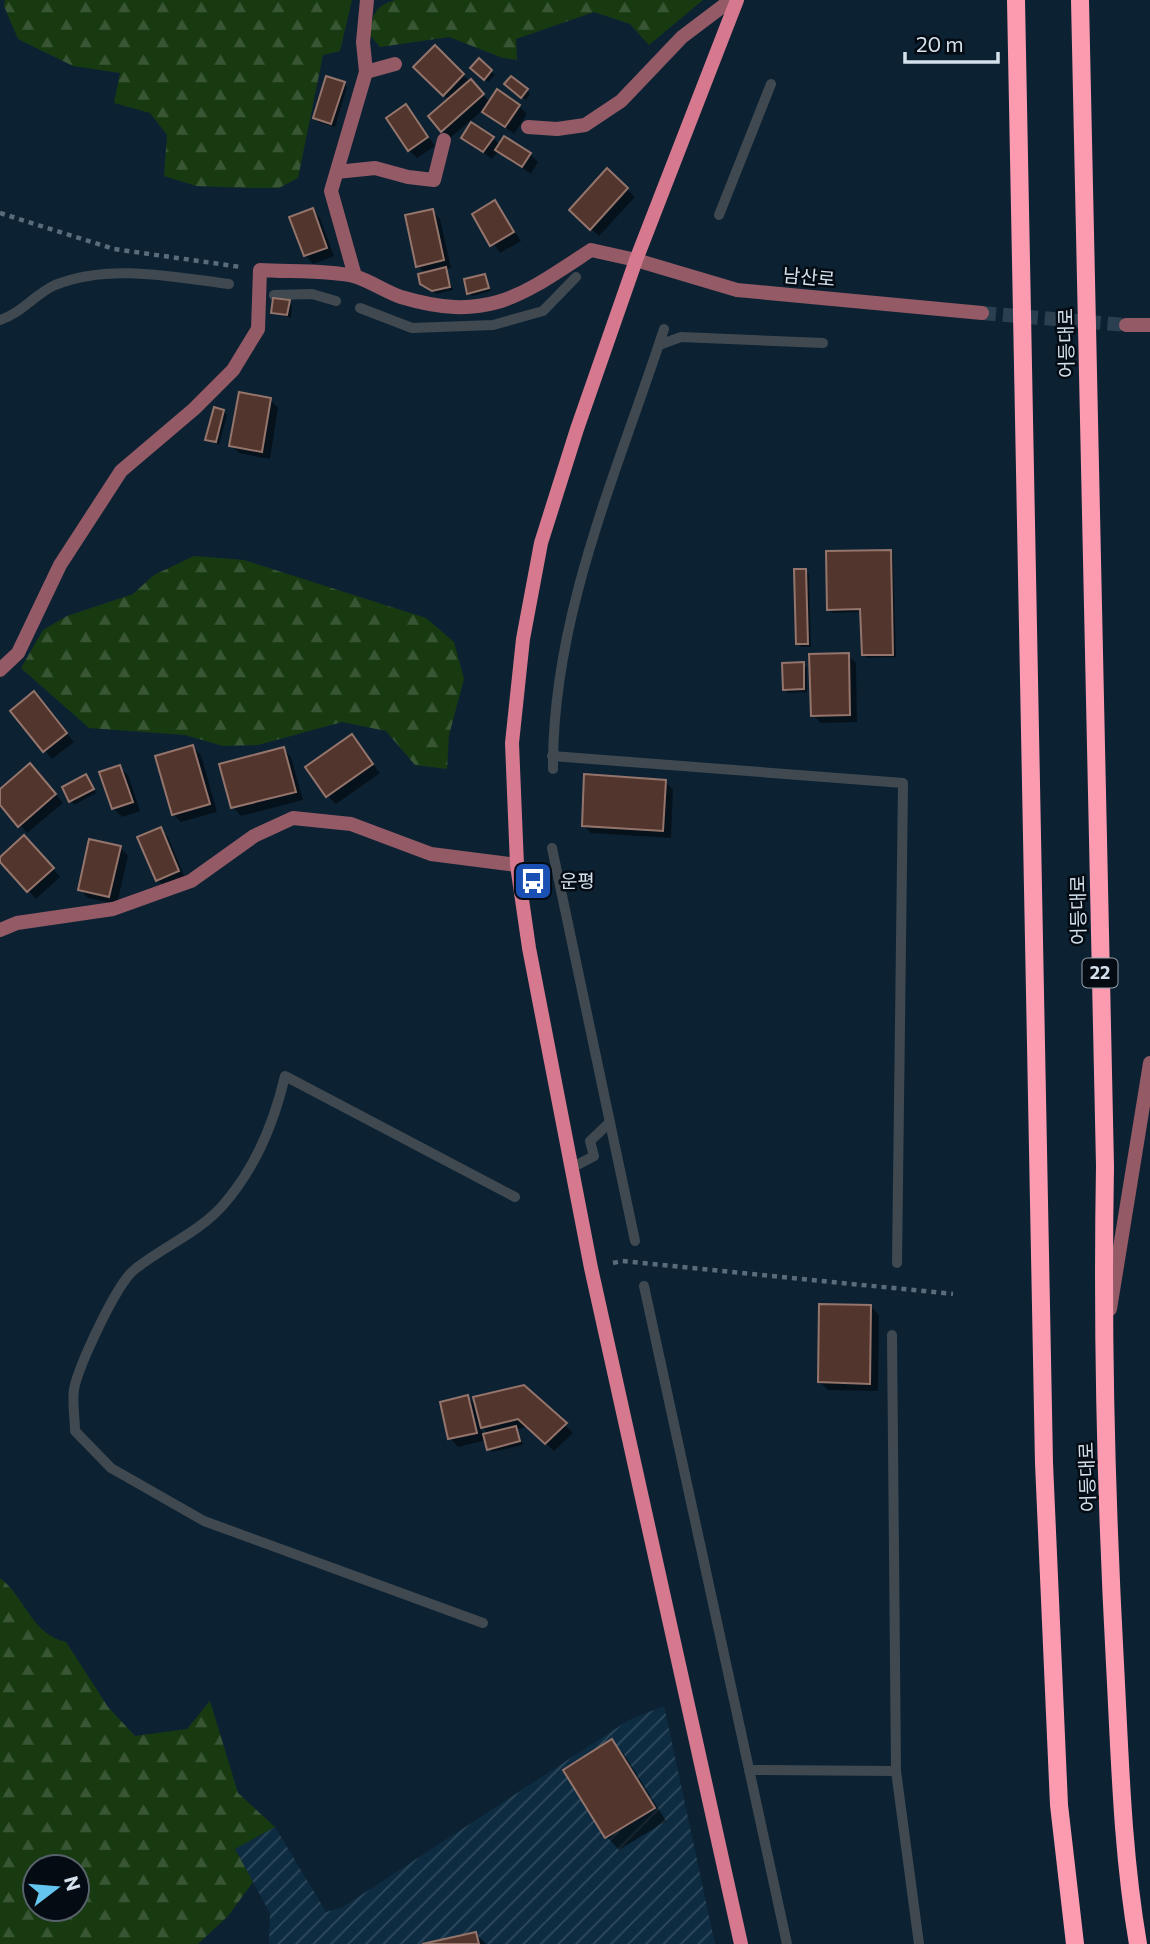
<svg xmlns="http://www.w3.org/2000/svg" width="1150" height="1944" viewBox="0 0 1150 1944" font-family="Commissioner,'Noto Sans KR',sans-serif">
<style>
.industrial{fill:url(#industrial-furrows)}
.forest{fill:url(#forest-firs);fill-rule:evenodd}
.shadow{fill:#0007;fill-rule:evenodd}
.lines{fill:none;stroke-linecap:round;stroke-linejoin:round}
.stream{stroke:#404950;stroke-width:10}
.building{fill:#52362e;stroke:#94746b;stroke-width:2}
.street-tunnel{stroke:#2a3f4f;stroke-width:14;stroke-dasharray:14 7;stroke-linecap:butt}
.path{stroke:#5a6c7b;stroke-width:4.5;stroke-dasharray:5 5;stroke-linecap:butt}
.lane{stroke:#945a66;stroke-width:14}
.street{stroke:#945a66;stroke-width:14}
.secondary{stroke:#d6798e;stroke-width:14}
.primary{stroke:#fc9bb0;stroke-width:18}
.labels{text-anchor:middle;stroke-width:5;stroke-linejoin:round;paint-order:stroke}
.shield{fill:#040b13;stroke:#96a1ac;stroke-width:2}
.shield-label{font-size:18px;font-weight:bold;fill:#d4e1ed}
.street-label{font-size:19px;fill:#d4e1ed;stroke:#040b13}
.poi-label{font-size:19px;fill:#d4e1ed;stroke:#040b13;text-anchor:start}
</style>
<defs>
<pattern id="industrial-furrows" width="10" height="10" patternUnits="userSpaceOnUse" patternTransform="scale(1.75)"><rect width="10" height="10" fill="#0e2c41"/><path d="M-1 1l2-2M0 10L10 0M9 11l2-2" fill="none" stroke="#304a5d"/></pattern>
<pattern id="forest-firs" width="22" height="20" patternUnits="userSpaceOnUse" patternTransform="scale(1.75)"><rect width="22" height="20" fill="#183a11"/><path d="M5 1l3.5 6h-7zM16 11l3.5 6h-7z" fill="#395634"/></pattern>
</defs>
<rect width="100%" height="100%" fill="#0c2233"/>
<polygon class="industrial" points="664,1706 715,1944 269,1944 270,1913 235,1849 275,1827 326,1912 343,1907 629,1720"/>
<g class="forest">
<polygon points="5,0 352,0 340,51 323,55 298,178 279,188 251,188 196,186 164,176 167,135 150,113 114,103 120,73 73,66 18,39 4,6"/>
<path d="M 395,0 L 703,0 L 649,45 L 630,24 L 594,12 L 516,39 L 517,60 L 503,58 L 449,37 L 380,47 L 370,35 C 372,14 375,6 395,0 Z"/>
<polygon points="194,556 244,560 426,618 454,642 464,679 449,735 447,769 415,765 386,731 342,722 258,745 223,746 185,735 89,728 21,668 43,630 67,616 133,594 154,575"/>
<path d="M 0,1578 C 25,1597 32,1635 66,1642 L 108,1707 L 135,1736 L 187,1729 L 210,1701 L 238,1793 L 275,1827 L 235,1849 L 253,1882 L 228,1916 L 198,1944 L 0,1944 ZM 35,1867 L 77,1867 L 77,1909 L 35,1909 Z"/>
</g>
<g class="shadow">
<polygon points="435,47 490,102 519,106 527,114 514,134 483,110 450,138 442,130 449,100 416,67"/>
<polygon points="479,61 495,75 488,82 473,68"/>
<polygon points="344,84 347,87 335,127 318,122 315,118"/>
<polygon points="510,87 527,90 530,94 526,100"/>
<polygon points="406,106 435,146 417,158 409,150"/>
<polygon points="463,137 493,138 500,145 530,154 538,162 531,174 498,151 492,159"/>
<polygon points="607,170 635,197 599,236 571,210"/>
<polygon points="495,202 521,241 500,253 474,215"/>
<polygon points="312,210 320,218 334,256 313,264 305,255"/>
<polygon points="432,211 440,219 451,268 446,269 453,290 437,294 426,287 426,274 418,266"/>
<polygon points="484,275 491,291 472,296 469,293"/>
<polygon points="289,302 292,306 291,318 273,312"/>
<polygon points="270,400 278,408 270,459 239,453 231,445"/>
<polygon points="223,411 227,415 219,445 207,439"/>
<polygon points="890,551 893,555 896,657 867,658 863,654 862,612 833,613 829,609"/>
<polygon points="805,571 809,574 811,647 801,647 798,643"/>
<polygon points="848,655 856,663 857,722 821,723 813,715"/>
<polygon points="803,664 807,668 807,692 788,693 785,689"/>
<polygon points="42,702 74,742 52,759 13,711"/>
<polygon points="351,736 380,773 336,804 328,796"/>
<polygon points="193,747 201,755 217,812 181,822 173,814"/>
<polygon points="283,749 291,757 303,800 241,816 233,807"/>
<polygon points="119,767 128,775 140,811 122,817 113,808"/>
<polygon points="38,774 63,803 27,833 0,802 0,792"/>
<polygon points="89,780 96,793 74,805 64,788"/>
<polygon points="665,781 673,790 671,838 591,833 583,825"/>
<polygon points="160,829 168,837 186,880 166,888 157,880"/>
<polygon points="32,845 60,877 36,899 0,860"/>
<polygon points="120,847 128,856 117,904 88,898 80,889"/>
<polygon points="871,1307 879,1315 878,1391 828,1390 820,1382"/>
<path d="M 524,1387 L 573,1433 L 554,1451 L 527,1427 L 517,1429 L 523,1445 L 492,1452 L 486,1440 L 458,1447 L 450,1438 L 467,1397 L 478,1407 ZM 480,1425 L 489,1434 L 483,1436 Z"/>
<polygon points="612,1741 624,1754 666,1821 619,1850 607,1837 565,1771"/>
<polygon points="476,1934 486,1944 430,1944"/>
</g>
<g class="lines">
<g class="stream">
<polyline points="719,215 771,84"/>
<polyline points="274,295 312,294 336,301"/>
<polyline points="360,308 412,328 493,325 543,311 576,277"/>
<path d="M 0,320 C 22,313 35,294 55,285 C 109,263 174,277 229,284"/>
<polyline points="659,345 681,337 823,343"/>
<polyline points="552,756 903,783 897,1263"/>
<path d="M 553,769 C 552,616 617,473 664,329"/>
<polyline points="552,848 635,1241"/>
<polyline points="579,1164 594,1156 590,1141 610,1122"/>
<polyline points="644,1286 787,1944"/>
<polyline points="892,1335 896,1771 919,1944"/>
<path d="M 483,1623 L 204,1521 L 111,1468 L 75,1431 C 75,1418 72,1402 74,1389 C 79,1365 116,1285 134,1270 C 162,1247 199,1233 224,1204 C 256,1167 274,1123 285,1076 L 515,1197"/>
<polyline points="749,1770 896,1771"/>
</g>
</g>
<g class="building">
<polygon points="435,45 464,74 443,96 413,67"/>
<polygon points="479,58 492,70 484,80 470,68"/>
<polygon points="326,76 345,82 331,124 313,118"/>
<polygon points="511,76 528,89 521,98 504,84"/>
<polygon points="471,79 484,94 441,132 428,116"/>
<polygon points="497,89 520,105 505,127 482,112"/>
<polygon points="406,104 428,137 408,151 386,118"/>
<polygon points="471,122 494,137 483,152 461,138"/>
<polygon points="504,136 531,153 522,167 495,150"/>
<polygon points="607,168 628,188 590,230 569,210"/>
<polygon points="495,200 514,232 490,246 472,214"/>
<polygon points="313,208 327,248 304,256 289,217"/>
<polygon points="433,209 444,260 416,267 405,215"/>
<polygon points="446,267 450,287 432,291 420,284 418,274"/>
<polygon points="485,274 489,288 467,294 464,279"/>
<polygon points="273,298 290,300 287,315 271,313"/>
<polygon points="239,392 271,398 262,452 229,446"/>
<polygon points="214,407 224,410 216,442 205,440"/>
<polygon points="891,550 893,655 862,655 860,609 827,610 826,551"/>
<polygon points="794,569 806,569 808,644 796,644"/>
<polygon points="849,653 850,715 811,716 809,654"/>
<polygon points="804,662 804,689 783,690 782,663"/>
<polygon points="34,691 67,733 43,752 10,711"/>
<polygon points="352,734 373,764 326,797 305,767"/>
<polygon points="193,745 210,804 172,815 155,756"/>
<polygon points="284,747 296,792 231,808 219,764"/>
<polygon points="30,763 56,794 18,827 0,805 0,789"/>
<polygon points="120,765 133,802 112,809 99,772"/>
<polygon points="86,774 94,789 69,802 62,787"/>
<polygon points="584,774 666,780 663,831 582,826"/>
<polygon points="161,827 179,871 156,881 137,837"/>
<polygon points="24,835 54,868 27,892 0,862 0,857"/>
<polygon points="89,839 121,846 109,897 78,890"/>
<polygon points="819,1304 871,1305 870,1384 818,1382"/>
<polygon points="524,1385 567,1423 545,1444 518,1419 481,1428 473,1397"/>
<polygon points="468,1395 477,1433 448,1439 440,1402"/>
<polygon points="516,1426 520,1441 487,1450 483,1434"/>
<polygon points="612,1739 655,1808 605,1838 563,1770"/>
<polygon points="476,1932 479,1944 422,1944"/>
</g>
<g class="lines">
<polyline class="street-tunnel" points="982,313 1126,325"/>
<g class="path">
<polyline points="0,213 114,249 241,267"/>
<polyline points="613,1263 622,1261 953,1294"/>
</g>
<g class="lane">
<polyline points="366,72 363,42 367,0"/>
<polyline points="528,127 557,129 585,125 621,101 682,37 731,0"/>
<polyline points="337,172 375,168 408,177 434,180 444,140"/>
<polyline points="355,276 331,191 366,72 395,64"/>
<path d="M 0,670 L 18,653 L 60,565 L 121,471 L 194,409 L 233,370 L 258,329 L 260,270 C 286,272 334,270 357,277 C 372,282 386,292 401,297 C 488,323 521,296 591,250 L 636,260"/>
<polyline points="0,930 17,923 113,909 191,881 254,836 293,818 351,824 431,854 517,865"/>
</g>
<g class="street">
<polyline points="636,260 737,290 982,313"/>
<polyline points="1126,325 1150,325"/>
<polyline points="1110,1309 1150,1063"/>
</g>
<polyline class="secondary" points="737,0 636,260 577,429 541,543 523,639 512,743 517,865 529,948 591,1268 741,1944"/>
<g class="primary">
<polyline points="1016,0 1044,1463 1059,1805 1075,1944"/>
<path d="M 1080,0 L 1105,1166 C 1102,1332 1106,1498 1115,1664 C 1120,1758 1122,1851 1138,1944"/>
</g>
</g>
<defs>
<g id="bus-square" transform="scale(2.0125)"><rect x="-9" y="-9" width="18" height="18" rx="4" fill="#1a4fb4" stroke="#040b13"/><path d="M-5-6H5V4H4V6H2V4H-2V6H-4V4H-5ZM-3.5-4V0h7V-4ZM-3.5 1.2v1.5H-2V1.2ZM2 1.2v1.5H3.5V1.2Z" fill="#fff"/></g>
</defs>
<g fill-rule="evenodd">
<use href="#bus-square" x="533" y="881"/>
</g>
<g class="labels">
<rect class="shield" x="1082.5" y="958.5" width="35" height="29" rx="5"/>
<g class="shield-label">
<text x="1100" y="979">22</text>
</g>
<g class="street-label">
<text transform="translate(809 277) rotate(5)" y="7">남산로</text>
<text transform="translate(1066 343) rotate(-91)" y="7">어등대로</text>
<text transform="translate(1078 910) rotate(-91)" y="7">어등대로</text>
<text transform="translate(1087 1477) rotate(-92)" y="7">어등대로</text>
</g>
<g class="poi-label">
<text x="560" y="888">운평</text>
</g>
</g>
<g transform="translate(56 1888) rotate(74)"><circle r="33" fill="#040b13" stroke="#57616a" stroke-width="2"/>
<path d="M0-5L12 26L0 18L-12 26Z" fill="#64c5ee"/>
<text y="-10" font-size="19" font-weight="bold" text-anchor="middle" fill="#d4e1ed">N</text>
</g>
<path d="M905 52v10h93v-10" fill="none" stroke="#d4e1ed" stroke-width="3.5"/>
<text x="916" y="52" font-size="21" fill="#d4e1ed" stroke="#040b13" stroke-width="5" paint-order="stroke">20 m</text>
</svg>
